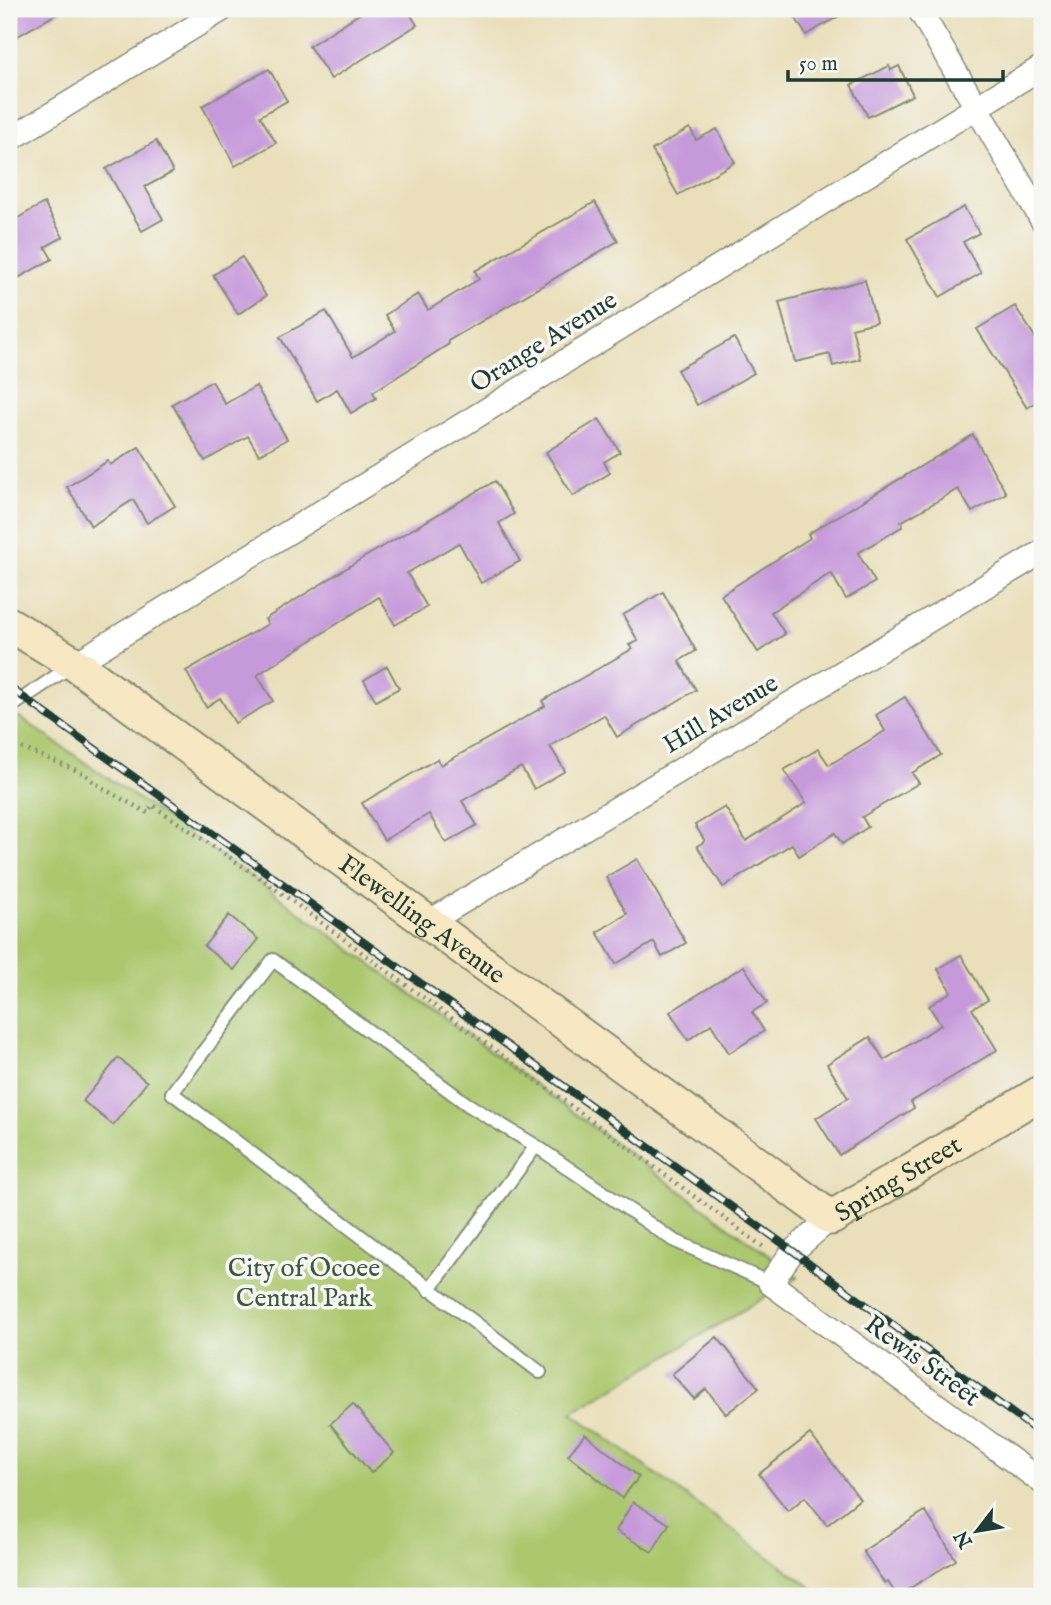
<svg xmlns="http://www.w3.org/2000/svg" width="1051" height="1605" viewBox="0 0 1051 1605" font-family="'IM FELL English',serif">
<style>
.park{fill:#acc76d;stroke:#668250;stroke-width:2}
.building{fill:#c699db}
.lines{fill:none;stroke-linecap:round;stroke-linejoin:round}
.lane-casing{stroke:#848e77;stroke-width:16}
.street-casing{stroke:#848e77;stroke-width:26}
.secondary-casing{stroke:#848e77;stroke-width:37}
.path{stroke:#848e77;stroke-width:4.5;stroke-dasharray:2 5;stroke-linecap:butt}
.lane{stroke:#fff;stroke-width:12}
.street{stroke:#fff;stroke-width:23}
.secondary{stroke:#f7e8c3;stroke-width:33}
.rail-casing{stroke:#1f3d34;stroke-width:8}
.rail{stroke:#f6f6f2;stroke-width:5;stroke-dasharray:16;stroke-linecap:butt}
.labels{text-anchor:middle;stroke-width:7;stroke-linejoin:round;paint-order:stroke}
.street-label{font-size:26px;fill:#1f3d34;stroke:#f6f6f2}
.park-label{font-size:26px;fill:#3b593f;stroke:#f6f6f2}
</style>
<rect width="100%" height="100%" fill="#f6f6f2"/>
<filter id="ink" filterUnits="userSpaceOnUse"><feTurbulence type="fractalNoise" baseFrequency=".0143" numOctaves="2"/><feDisplacementMap in="SourceGraphic" scale="14" xChannelSelector="R" yChannelSelector="G"/><feConvolveMatrix kernelMatrix="1 2 1 2 8 2 1 2 1" color-interpolation-filters="sRGB"/></filter>
<filter id="wash" filterUnits="userSpaceOnUse"><feTurbulence type="fractalNoise" baseFrequency=".00686" numOctaves="4" result="noise"/><feDisplacementMap in="SourceGraphic" scale="28" xChannelSelector="R" yChannelSelector="G"/><feGaussianBlur stdDeviation="1.57" result="paint"/><feColorMatrix in="noise" values="0 0 0 0 0 0 0 0 0 0 0 0 0 0 0 0 0 1.4 0 .05"/><feComposite in="paint" operator="in"/></filter>
<g filter="url(#wash)">
<rect width="100%" height="100%" fill="#eadfba"/>
<polygon class="park" points="9,710 256,880 798,1277 572,1413 823,1596 9,1596"/>
<g id="blocks">
<g class="building">
<polygon points="9,9 65,9 9,41"/>
<polygon points="367,9 407,9 417,25 331,79 309,46"/>
<polygon points="790,9 851,9 806,35"/>
<polygon points="889,66 891,70 899,66 913,95 868,117 851,85"/>
<polygon points="269,69 287,101 260,116 276,143 235,166 202,106"/>
<polygon points="690,128 696,140 717,129 735,162 678,195 652,150"/>
<polygon points="156,141 173,172 145,187 163,219 142,231 106,169"/>
<polygon points="595,202 618,241 448,341 449,344 373,392 376,398 351,413 337,389 317,401 280,337 326,311 353,357 395,331 385,315 418,294 428,310 479,279 475,271"/>
<polygon points="44,203 63,237 45,247 52,259 9,283 9,223"/>
<polygon points="964,207 979,233 963,242 981,273 940,297 907,239"/>
<polygon points="242,257 266,296 238,314 213,275"/>
<polygon points="865,280 876,322 852,328 860,359 833,366 830,354 795,362 779,302"/>
<polygon points="1015,306 1042,348 1042,398 1027,408 977,329"/>
<polygon points="734,338 754,373 697,405 677,370"/>
<polygon points="212,381 225,404 256,386 287,439 259,455 248,436 205,461 172,404"/>
<polygon points="599,419 620,452 604,462 610,473 573,496 546,452"/>
<polygon points="973,435 1006,493 972,512 958,489 901,522 903,526 858,553 875,582 846,599 831,573 771,612 785,634 758,652 721,595 810,538 808,534"/>
<polygon points="139,447 175,506 147,523 133,500 91,526 67,487 108,461 110,465"/>
<polygon points="495,481 514,514 499,523 520,561 481,583 459,543 407,573 427,607 395,625 379,597 257,675 273,701 235,723 220,698 206,707 186,671 268,624 265,619 358,561"/>
<polygon points="663,592 696,651 679,661 696,690 617,737 604,715 550,746 565,771 534,789 521,767 462,801 477,825 446,843 429,814 384,840 362,803 437,759 441,765 545,706 542,701 632,649 629,645 638,641 623,615"/>
<polygon points="387,666 399,688 376,701 364,680"/>
<polygon points="905,697 941,755 912,773 919,783 862,817 868,827 842,844 835,833 799,856 792,844 723,887 697,846 705,841 695,825 725,807 746,841 806,803 784,770 818,749 829,765 885,731 876,715"/>
<polygon points="637,859 686,943 662,957 654,942 616,964 597,932 627,914 606,877"/>
<polygon points="229,915 258,939 234,970 204,946"/>
<polygon points="961,955 988,1000 972,1009 997,1050 911,1102 914,1108 839,1155 816,1118 848,1098 827,1064 870,1037 884,1060 941,1025 929,1006 951,992 938,969"/>
<polygon points="744,966 767,1003 752,1012 764,1031 729,1053 711,1024 688,1040 670,1012"/>
<polygon points="118,1058 147,1082 113,1125 83,1101"/>
<polygon points="717,1337 759,1388 726,1414 706,1389 694,1399 672,1374"/>
<polygon points="353,1404 394,1453 371,1473 330,1424"/>
<polygon points="585,1434 639,1477 622,1498 568,1455"/>
<polygon points="810,1434 860,1499 827,1525 805,1497 788,1511 759,1474"/>
<polygon points="633,1502 669,1524 652,1552 616,1531"/>
<polygon points="925,1511 956,1560 897,1596 888,1582 885,1584 863,1551"/>
</g>
</g>
</g>
<g filter="url(#ink)">
<use href="#blocks" fill-opacity="0" stroke="#848e77" stroke-width="2"/>
<g class="lines">
<g class="lane-casing">
<g id="lane">
<polyline points="9,708 71,666"/>
<polyline points="429,1290 536,1146"/>
<polyline points="540,1372 172,1093 273,960 467,1104 536,1146 673,1240 770,1283"/>
</g>
</g>
<g class="street-casing">
<g id="street">
<polyline points="919,9 1042,220"/>
<polyline points="9,140 223,9"/>
<polyline points="75,664 1042,67"/>
<polyline points="427,923 1042,552"/>
<polyline points="831,1218 793,1251 770,1283 1042,1482"/>
</g>
</g>
<g class="secondary-casing">
<g id="secondary">
<path id="s1" d="M 9,624 L 75,664 L 831,1218 L 1042,1092"/>
</g>
</g>
<polyline class="path" points="9,743 83,773 102,788 148,813 152,805 266,882 766,1249"/>
<use href="#lane" class="lane"/>
<use href="#street" class="street"/>
<use href="#secondary" class="secondary"/>
<g class="rail-casing">
<polyline id="rail" points="9,687 793,1251 1042,1435"/>
</g>
<use href="#rail" class="rail"/>
</g>
</g>
<g class="labels">
<g class="street-label">
<text transform="translate(543 341) rotate(-32)" y="9">Orange Avenue</text>
<text transform="translate(720 713) rotate(-31)" y="9">Hill Avenue</text>
<text dy="9" stroke="none"><textPath href="#s1" startOffset="508">Flewelling Avenue</textPath></text>
<text dy="9" stroke="none"><textPath href="#s1" startOffset="1092">Spring Street</textPath></text>
<text transform="translate(923 1360) rotate(36)" y="9">Rewis Street</text>
</g>
<g class="park-label">
<text x="304" y="1276">City of Ocoee<tspan x="304" dy="30">Central Park</tspan></text>
</g>
</g>
<rect width="1051" height="1605" fill="none" stroke="#f6f6f2" stroke-width="35"/>
<g transform="translate(977 1531) rotate(239)" stroke="#f6f6f2" stroke-width="5" paint-order="stroke">
<path d="M0-5L12 26L0 18L-12 26Z" fill="#1f3d34"/>
<text y="-10" font-size="19" font-weight="bold" text-anchor="middle" fill="#1f3d34">N</text>
</g>
<path d="M788 70v10h215v-10" fill="none" stroke="#1f3d34" stroke-width="3.5"/>
<text x="799" y="70" font-size="21" fill="#1f3d34" stroke="#f6f6f2" stroke-width="5" paint-order="stroke">50 m</text>
</svg>
